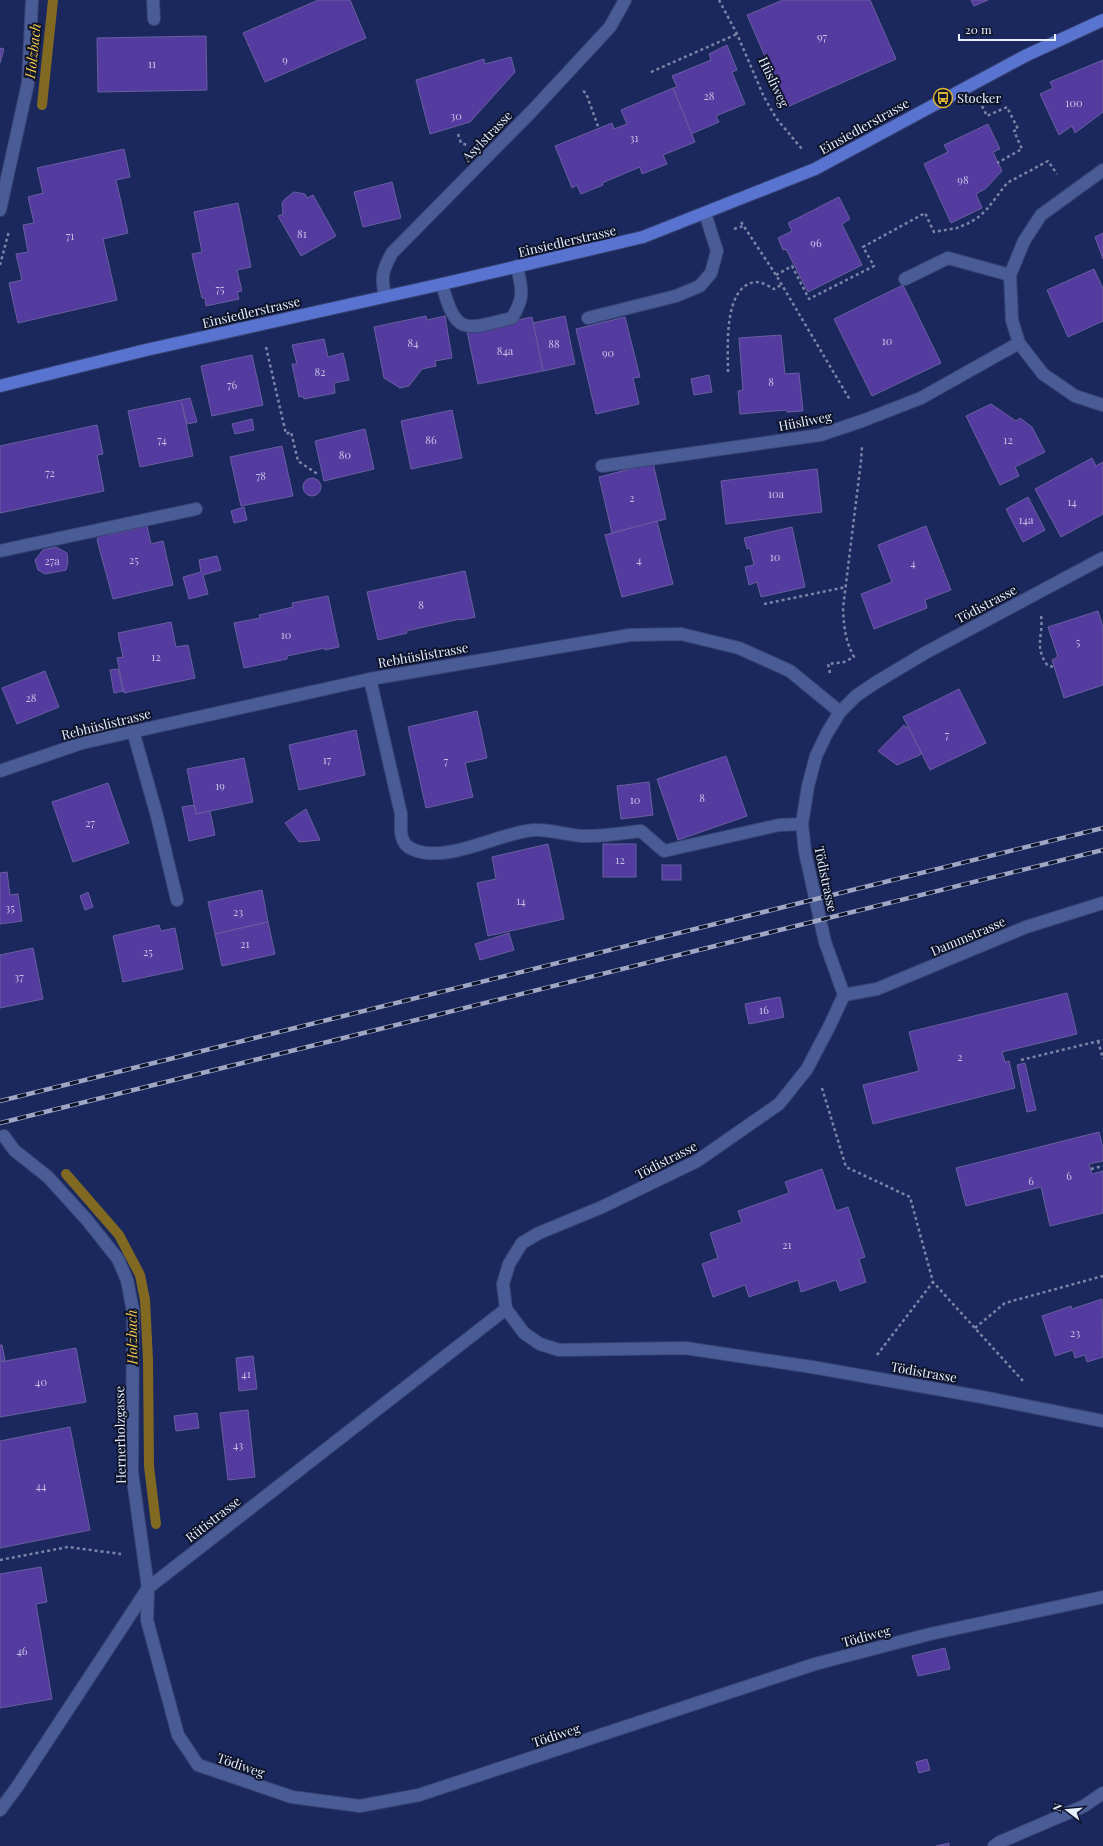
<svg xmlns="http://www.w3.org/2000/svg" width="1103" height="1846" viewBox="0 0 1103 1846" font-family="'Playfair Display',serif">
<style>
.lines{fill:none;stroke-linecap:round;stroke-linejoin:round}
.stream{stroke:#816922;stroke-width:10}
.building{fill:#543ba0;stroke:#695f9e}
.lane-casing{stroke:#384474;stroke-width:14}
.street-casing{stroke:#384474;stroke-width:14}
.secondary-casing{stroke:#384474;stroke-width:14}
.path{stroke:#7b84a7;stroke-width:2.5;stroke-dasharray:3 3;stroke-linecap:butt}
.lane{stroke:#4a5c96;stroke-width:12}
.street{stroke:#4a5c96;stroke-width:12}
.secondary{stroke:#5973d1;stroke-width:12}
.rail-casing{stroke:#9fa7c4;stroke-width:4.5}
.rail{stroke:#0d142c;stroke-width:3;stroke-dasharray:9;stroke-linecap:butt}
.labels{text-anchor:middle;stroke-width:4;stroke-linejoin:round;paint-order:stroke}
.number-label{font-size:11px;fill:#c4c1e5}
.street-label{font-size:13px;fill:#e9eefc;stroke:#0d142c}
.poi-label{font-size:13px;fill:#e9eefc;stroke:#0d142c;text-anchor:start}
.water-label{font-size:14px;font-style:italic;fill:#f5ca4c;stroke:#0d142c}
</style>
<rect width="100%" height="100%" fill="#1b285e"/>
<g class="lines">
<g class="stream">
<polyline points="42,105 53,0"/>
<polyline points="66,1174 119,1235 140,1275 145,1300 148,1360 149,1466 156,1524"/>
</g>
</g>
<g class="building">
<polygon points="318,0 350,0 366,38 265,82 243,33"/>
<polygon points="783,0 870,0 896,59 787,107 747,15"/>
<polygon points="971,0 988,0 974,6"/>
<polygon points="206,36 207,90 98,92 97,38"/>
<polygon points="727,45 737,70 732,72 745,104 716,116 719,122 691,134 673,88 677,87 672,76 711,60 709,54"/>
<polygon points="0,48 4,49 0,63"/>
<polygon points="511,57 515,72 470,122 430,134 416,80 484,59 485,64"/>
<polygon points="1103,60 1103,112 1075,133 1072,126 1059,135 1040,94 1053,88 1050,82"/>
<polygon points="673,88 695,142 663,155 667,164 642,174 640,167 602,183 603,185 581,194 577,185 572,188 555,146 612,123 614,129 627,124 621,110"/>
<polygon points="988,124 1000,149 993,152 1002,171 985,189 976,194 982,208 951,223 924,164 948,152 944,145"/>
<polygon points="124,149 130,177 116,180 128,233 103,239 117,300 18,323 9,283 22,280 16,254 28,252 23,225 34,223 28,197 43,193 37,168"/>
<polygon points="392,182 401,218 363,227 354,192"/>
<polygon points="294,192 305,194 307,198 313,195 336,236 301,256 278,216 283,214 282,203 285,199"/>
<polygon points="839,197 850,219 842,224 862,265 808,292 786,249 783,250 778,238 792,231 788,223"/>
<polygon points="238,203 251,267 237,270 242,291 237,292 239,299 206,306 205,298 202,298 192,254 202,252 194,212"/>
<polygon points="1103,233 1103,259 1095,237"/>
<polygon points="1094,269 1103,289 1103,321 1068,337 1047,290"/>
<polygon points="903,285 941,363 872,396 834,319"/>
<polygon points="426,316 427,320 445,316 452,358 435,361 436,366 422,369 409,386 400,388 384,378 374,327"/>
<polygon points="565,316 575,364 543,371 533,323"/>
<polygon points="532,317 543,371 478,384 467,331"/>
<polygon points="625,317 640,377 633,378 639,404 596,414 576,329"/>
<polygon points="781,335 785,374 799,373 803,411 787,412 786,410 740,414 738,391 743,390 739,338"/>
<polygon points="324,339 328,357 343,353 349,380 334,383 335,393 304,399 303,396 299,397 292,364 297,364 292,345"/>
<polygon points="252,355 263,405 212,416 201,366"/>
<polygon points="709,375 712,392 694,395 691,379"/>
<polygon points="190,398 197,422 187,424 181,400"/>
<polygon points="181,400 193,456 140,467 128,411"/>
<polygon points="991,404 1016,421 1020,418 1032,427 1045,452 1015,467 1019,476 1000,485 966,416"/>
<polygon points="452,410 462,458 411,469 401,421"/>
<polygon points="252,419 254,430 235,434 232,424"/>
<polygon points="97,425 103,454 97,455 104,491 0,513 0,446"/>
<polygon points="365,429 374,469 324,481 315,441"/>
<polygon points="282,446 293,496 241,506 230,457"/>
<polygon points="1092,458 1096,466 1103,462 1103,514 1061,537 1035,489"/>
<polygon points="653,463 666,519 612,533 599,477"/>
<polygon points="817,469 822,512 726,524 721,481"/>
<circle cx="312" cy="487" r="9"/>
<polygon points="1028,497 1045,530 1023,542 1006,509"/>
<polygon points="244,507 247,520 234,523 231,511"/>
<polygon points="657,521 673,584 622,597 605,535"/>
<polygon points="147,526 151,544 163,541 173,585 113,599 97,540 99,535 106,533 108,535"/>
<polygon points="926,526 951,590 925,600 927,608 874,629 861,594 892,582 878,545"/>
<polygon points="792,527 805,587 761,597 757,582 749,585 745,567 754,565 750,548 747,549 744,538"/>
<polygon points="56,547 67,553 68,562 66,570 45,574 38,570 35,560 43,550"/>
<polygon points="217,556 221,570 203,575 208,594 189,599 183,577 201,572 199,560"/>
<polygon points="465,571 475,617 461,620 460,619 406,631 407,633 378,640 367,592"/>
<polygon points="328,596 339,647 325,650 325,648 287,656 287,659 244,668 234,623 260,618 259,615 293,607 292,603"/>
<polygon points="1098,611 1103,627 1103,685 1064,698 1052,660 1058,657 1048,627"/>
<polygon points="171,622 176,647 188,645 195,678 124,693 117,658 123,657 118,633"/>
<polygon points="118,669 123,691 114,693 110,670"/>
<polygon points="45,671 59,707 17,724 2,688"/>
<polygon points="959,689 986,743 930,770 903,717"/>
<polygon points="477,711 487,758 465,763 473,797 426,808 408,727"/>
<polygon points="904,725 906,728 908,727 921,752 920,755 897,765 878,751"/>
<polygon points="356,730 365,775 299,790 289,745"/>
<polygon points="726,756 747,816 678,840 657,779"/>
<polygon points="244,758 253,802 196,814 187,769"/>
<polygon points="649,782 653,815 621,819 617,786"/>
<polygon points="108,783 129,843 73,862 52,802"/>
<polygon points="194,805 196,814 210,811 215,835 189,841 182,807"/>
<polygon points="306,809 320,840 299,842 285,823"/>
<polygon points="548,844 564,919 488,936 477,883 496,879 492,857"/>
<rect x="603" y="844" width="33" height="33"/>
<rect x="662" y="865" width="19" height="15"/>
<polygon points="7,872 10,895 18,894 22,921 0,924 0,873"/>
<polygon points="262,890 268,922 215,934 208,902"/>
<polygon points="88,892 93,907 85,910 80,896"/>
<polygon points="268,922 275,954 222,966 215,934"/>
<polygon points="159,925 161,931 175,928 183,969 123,982 113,936"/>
<polygon points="509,933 514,950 480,960 475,944"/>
<polygon points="33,948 43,999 0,1008 0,955"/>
<polygon points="1067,993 1077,1034 1002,1052 1005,1062 1009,1061 1015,1088 873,1124 863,1085 919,1071 909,1032"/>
<polygon points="780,997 784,1017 749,1024 745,1004"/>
<polygon points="1025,1063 1036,1110 1027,1112 1017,1065"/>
<polygon points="1099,1132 1103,1148 1103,1161 1089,1164 1092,1174 1103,1171 1103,1213 1050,1226 1041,1187 966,1206 956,1168"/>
<polygon points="822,1169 836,1211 848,1207 865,1257 859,1259 866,1282 840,1291 836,1280 801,1292 798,1280 749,1297 745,1285 713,1297 702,1264 718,1258 710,1233 742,1222 738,1211 789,1193 785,1182"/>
<polygon points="1102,1299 1103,1357 1087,1362 1085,1355 1075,1358 1073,1350 1055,1356 1042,1316 1071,1306 1072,1309"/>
<polygon points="0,1345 2,1345 5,1360 0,1362"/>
<polygon points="76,1348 86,1402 0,1417 0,1362"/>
<polygon points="253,1356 257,1389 239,1391 236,1358"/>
<polygon points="248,1410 255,1477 228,1480 220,1413"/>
<polygon points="197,1413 199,1428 176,1431 174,1416"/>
<polygon points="70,1427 90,1530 0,1548 0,1441"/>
<polygon points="41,1567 47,1602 36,1604 52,1699 0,1708 0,1574"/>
<polygon points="945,1648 950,1669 918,1676 912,1656"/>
<polygon points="927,1759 930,1770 919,1773 916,1762"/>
<polygon points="949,1843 949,1846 936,1846"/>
</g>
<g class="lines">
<g class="lane-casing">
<g id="lane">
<polyline points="153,0 154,19"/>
<polyline points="0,210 28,83 32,0"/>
<polyline points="905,279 948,258 1010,275"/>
<path d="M 442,284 C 456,336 464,330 512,318 C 525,297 522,290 517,266"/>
<polyline points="588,318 676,296 700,286 711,273 717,251 705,213"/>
<polyline points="0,551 196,509"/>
<path d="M 370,679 L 401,814 C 401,826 398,843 412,849 C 446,865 500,832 534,830 C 553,829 571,837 589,836 C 606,836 624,833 641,831 L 664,851 L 779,825 L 802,824"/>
<polyline points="133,731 157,816 177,900"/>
<polyline points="4,1136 14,1150 48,1177 87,1220 118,1259 127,1280 133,1311 132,1472 148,1588 147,1620 178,1735 198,1765 292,1797 360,1806 419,1795 815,1664 930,1634 1103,1597"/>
<polyline points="0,1810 17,1787 148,1588 506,1309"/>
<polyline points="994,1846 1000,1842 1084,1806 1103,1793"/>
</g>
</g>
<g class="street-casing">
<g id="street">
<polyline points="1103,170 1041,215 1024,241 1010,275 1012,320 1019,343 1043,374 1075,396 1103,405"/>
<path d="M 385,296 C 381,277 382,271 392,253 L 532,111 L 610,27 L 625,0"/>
<polyline points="602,466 820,435 862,421 921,398 1019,343"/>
<polyline points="1103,558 925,653 875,683 856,696 840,712 827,733 816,756 808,786 802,824 805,852 825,942 844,995 829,1027 807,1069 779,1104 697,1161 602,1207 539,1233 522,1243 509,1264 503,1284 506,1309 524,1333 540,1344 559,1350 685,1348 812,1367 982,1397 1103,1421"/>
<polyline points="0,771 82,743 370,679 630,635 681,634 739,648 790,671 840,712"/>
<polyline points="844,995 877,989 1026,927 1103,903"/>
</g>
</g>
<g class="secondary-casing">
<polyline id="secondary" points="0,386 146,350 442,284 643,237 815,169 1025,56 1103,20"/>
</g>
<g class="path">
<polyline points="719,0 737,34 764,97 776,118 802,149"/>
<polyline points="651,72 737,34"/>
<polyline points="583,91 586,93 599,129"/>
<polyline points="982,106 987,116 1007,107 1018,129 1014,131 1022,149 997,163"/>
<polyline points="458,134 461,143 467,145"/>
<polyline points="741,222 776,275 850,400"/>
<polyline points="734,229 743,226"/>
<polyline points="0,265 9,231"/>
<polyline points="776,275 792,266 809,299 874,266 863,247 925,213 934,232 957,228 969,223 980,216 988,208 1007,183 1048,161 1057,174"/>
<polyline points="266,347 286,434 291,432 298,461 319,475"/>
<path d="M 728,372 C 728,348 723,285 756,282 C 762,282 769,286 774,289 L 781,285"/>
<polyline points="764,604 846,587"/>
<path d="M 1041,616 C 1044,635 1033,646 1048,666 L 1054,667"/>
<path d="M 830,673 L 828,664 L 844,662 L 854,657 C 845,640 844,627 843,608 L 861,461 L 862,446"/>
<polyline points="1098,1041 1103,1059"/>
<polyline points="1021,1060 1103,1040"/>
<polyline points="822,1088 846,1167 910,1197 933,1282 1023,1381"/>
<polyline points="1091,1169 1103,1166"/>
<polyline points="975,1328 1005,1303 1103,1276"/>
<polyline points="877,1355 933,1282"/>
<polyline points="0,1560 68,1547 121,1554"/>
</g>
<use href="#lane" class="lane"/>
<use href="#street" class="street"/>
<use href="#secondary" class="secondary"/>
<g class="rail-casing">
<g id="rail">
<polyline points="0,1101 1103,828"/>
<polyline points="0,1123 1103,850"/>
</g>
</g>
<use href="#rail" class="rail"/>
</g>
<defs>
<g id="bus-ring" transform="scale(1)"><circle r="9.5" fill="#0d142c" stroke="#dbb233" stroke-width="1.5"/><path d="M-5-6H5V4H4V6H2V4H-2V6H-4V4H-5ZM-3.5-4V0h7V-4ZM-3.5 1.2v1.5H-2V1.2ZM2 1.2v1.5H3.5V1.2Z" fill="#dbb233"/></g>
</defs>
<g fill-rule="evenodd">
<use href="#bus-ring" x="943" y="98"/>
</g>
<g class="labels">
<g class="number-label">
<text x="822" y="41">97</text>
<text x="285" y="64">9</text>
<text x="152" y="68">11</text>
<text x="709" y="100">28</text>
<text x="1074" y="107">100</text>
<text x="456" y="120">30</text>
<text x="634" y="142">31</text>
<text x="963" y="184">98</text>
<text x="302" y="238">81</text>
<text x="70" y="240">71</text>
<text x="816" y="247">96</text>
<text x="220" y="293">75</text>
<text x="887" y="345">10</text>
<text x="413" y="347">84</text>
<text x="554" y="348">88</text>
<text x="505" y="355">84a</text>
<text x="608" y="357">90</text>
<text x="320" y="376">82</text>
<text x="771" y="386">8</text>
<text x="232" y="389">76</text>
<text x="162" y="444">74</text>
<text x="431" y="444">86</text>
<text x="1008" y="444">12</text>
<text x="345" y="459">80</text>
<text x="50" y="477">72</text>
<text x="261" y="480">78</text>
<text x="776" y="498">10a</text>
<text x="632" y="502">2</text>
<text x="1072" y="506">14</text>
<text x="1026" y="524">14a</text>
<text x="775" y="561">10</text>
<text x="134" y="564">25</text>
<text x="639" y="564">4</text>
<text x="52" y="565">27a</text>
<text x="913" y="567">4</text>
<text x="421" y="609">8</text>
<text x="286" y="639">10</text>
<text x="1078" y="646">5</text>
<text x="156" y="661">12</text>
<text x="31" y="702">28</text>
<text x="947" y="739">7</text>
<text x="327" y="764">17</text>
<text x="446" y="765">7</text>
<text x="220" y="790">19</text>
<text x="702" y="802">8</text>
<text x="635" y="804">10</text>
<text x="90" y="827">27</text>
<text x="620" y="864">12</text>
<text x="521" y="905">14</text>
<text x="10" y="912">35</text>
<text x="238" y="916">23</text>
<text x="245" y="948">21</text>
<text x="148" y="956">25</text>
<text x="19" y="981">37</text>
<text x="764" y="1014">16</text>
<text x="960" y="1061">2</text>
<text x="1069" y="1180">6</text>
<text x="1031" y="1185">6</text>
<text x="787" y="1249">21</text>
<text x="1075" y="1337">23</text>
<text x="246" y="1378">41</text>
<text x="41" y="1386">40</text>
<text x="238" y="1449">43</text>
<text x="41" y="1490">44</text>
<text x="22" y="1655">46</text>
</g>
<g class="street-label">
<text transform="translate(774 82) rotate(65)" y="5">Hüsliweg</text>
<text transform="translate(864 126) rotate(-29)" y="5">Einsiedlerstrasse</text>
<text transform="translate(487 136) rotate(-46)" y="5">Asylstrasse</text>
<text transform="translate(567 241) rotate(-13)" y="5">Einsiedlerstrasse</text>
<text transform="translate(251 312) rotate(-13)" y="5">Einsiedlerstrasse</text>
<text transform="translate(805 421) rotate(-11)" y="5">Hüsliweg</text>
<text transform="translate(986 604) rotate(-28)" y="5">Tödistrasse</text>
<text transform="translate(423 655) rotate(-10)" y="5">Rebhüslistrasse</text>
<text transform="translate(106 724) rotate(-14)" y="5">Rebhüslistrasse</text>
<text transform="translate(826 879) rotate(78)" y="5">Tödistrasse</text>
<text transform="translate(968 936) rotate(-23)" y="5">Dammstrasse</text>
<text transform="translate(666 1160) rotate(-27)" y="5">Tödistrasse</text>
<text transform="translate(924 1372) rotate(10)" y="5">Tödistrasse</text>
<text transform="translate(120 1435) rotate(-91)" y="5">Hernerholzgasse</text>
<text transform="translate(213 1519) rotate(-38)" y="5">Rütistrasse</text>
<text transform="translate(866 1636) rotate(-15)" y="5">Tödiweg</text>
<text transform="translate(556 1735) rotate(-18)" y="5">Tödiweg</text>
<text transform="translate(241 1765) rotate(19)" y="5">Tödiweg</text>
</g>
<g class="poi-label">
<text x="957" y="103">Stocker</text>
</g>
<g class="water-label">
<text transform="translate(33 51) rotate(-84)" y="5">Holzbach</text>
<text transform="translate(132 1337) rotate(-91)" y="5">Holzbach</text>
</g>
</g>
<g transform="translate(1067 1810) rotate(286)" stroke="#0d142c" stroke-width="3" paint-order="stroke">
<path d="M0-3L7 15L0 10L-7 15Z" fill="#e9eefc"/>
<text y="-6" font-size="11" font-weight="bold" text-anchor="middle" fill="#e9eefc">N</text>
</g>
<path d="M959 34v6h96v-6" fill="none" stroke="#e9eefc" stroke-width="2"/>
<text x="965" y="34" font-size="12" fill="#e9eefc" stroke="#0d142c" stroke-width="3" paint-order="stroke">20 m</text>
</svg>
